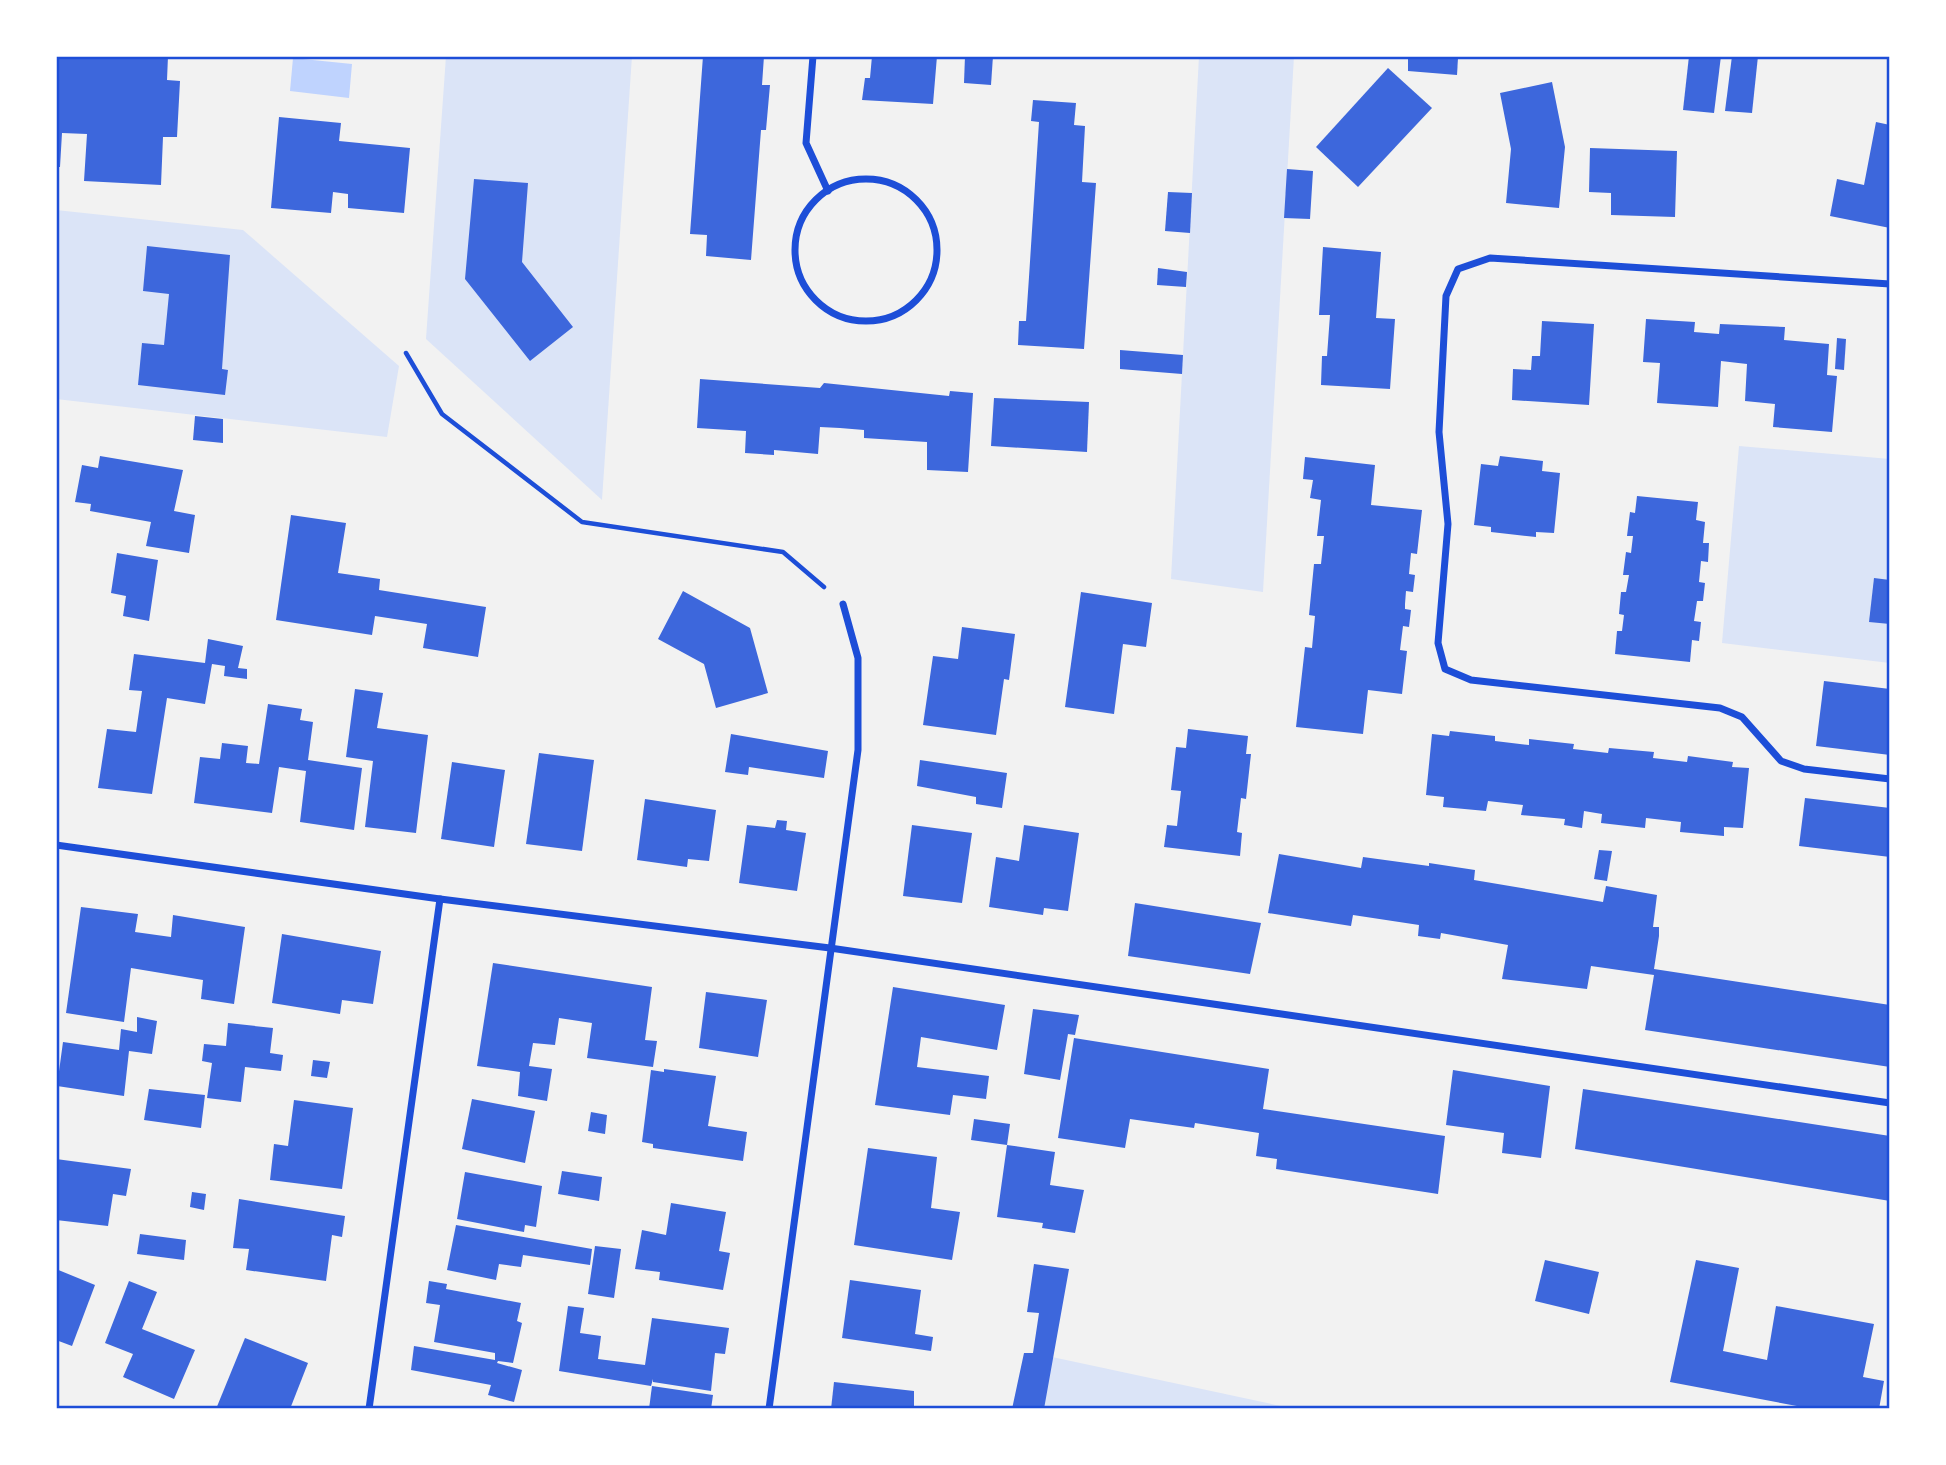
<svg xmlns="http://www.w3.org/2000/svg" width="1946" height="1465" viewBox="0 0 1946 1465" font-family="Barlow,sans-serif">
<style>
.green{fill:#dbe4f7}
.water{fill:#bfd3fe}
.building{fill:#3d67dc}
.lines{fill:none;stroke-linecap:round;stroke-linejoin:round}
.path{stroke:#1d4ed8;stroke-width:4.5}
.minor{stroke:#1d4ed8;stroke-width:7}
.neatline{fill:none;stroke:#1d4ed8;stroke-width:2.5}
</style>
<rect width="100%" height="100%" fill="#f2f2f2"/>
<g class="green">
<polygon points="446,56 632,56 602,500 426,339"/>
<polygon points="1199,56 1294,56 1263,592 1171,579"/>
<polygon points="56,210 243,230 399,366 387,437 56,399"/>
<polygon points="1739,446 1890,459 1890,663 1722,643"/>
<polygon points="1052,1357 1295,1409 1043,1409"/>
</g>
<polygon class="water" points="293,58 352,64 349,98 290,91"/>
<g class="building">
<polygon points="56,56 168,56 167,80 180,81 177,137 163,137 161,185 84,181 87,134 62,133 60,167 56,167"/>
<polygon points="703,56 764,56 762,85 770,85 766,130 761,130 751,260 706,256 707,235 690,234"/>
<polygon points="872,56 937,56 933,104 862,100 865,78 870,78"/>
<polygon points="965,56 993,56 991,85 964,83"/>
<polygon points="1408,56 1458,58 1457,75 1408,71"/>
<polygon points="1689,56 1721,56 1714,113 1683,110"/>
<polygon points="1732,56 1758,56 1752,113 1725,111"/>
<polygon points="1388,68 1432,108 1358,187 1316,147"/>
<polygon points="1552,82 1565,147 1559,208 1506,203 1511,149 1500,93"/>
<polygon points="1033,100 1076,103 1074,125 1085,126 1082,182 1096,183 1084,349 1018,345 1019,321 1026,321 1029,277 1039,122 1031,121"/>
<polygon points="279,117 341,123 339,141 410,148 404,213 348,208 348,194 333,192 331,213 271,208"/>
<polygon points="1876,122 1890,125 1890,228 1830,216 1837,179 1864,185"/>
<polygon points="1590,148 1677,151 1675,217 1611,215 1611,193 1589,192"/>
<polygon points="1287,169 1313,171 1310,219 1284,218"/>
<polygon points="474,179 528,183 522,262 573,327 530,361 465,279"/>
<polygon points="1168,192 1192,193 1190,233 1165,231"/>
<polygon points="147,246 230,255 222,369 228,370 225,395 138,385 142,343 164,345 169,294 143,291"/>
<polygon points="1323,247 1381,252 1376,318 1395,319 1390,389 1321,385 1322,356 1327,356 1330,315 1319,315"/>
<polygon points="1158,268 1187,272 1186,287 1157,285"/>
<polygon points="1646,319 1695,322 1694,332 1719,334 1720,324 1785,327 1784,340 1829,344 1827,375 1837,376 1832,432 1773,427 1775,404 1745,401 1747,364 1721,361 1718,407 1657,403 1660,363 1643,362"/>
<polygon points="1542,321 1594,324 1589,405 1512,400 1513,369 1531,370 1532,356 1540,356"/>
<polygon points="1837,338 1846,339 1844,370 1835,369"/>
<polygon points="1120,350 1183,355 1182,374 1120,369"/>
<polygon points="700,379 820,388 824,383 949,396 950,391 973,393 968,472 927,470 927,442 864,438 864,430 840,428 820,427 818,454 774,450 774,455 745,453 746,431 697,428"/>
<polygon points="994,398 1089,402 1087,452 991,446"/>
<polygon points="195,416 223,419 223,443 193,440"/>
<polygon points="100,456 183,470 174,511 195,515 189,553 146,546 151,522 90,511 91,504 75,502 82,465 98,468"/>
<polygon points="1500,456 1543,461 1542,471 1560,473 1554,533 1536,532 1536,537 1491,532 1491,527 1474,525 1481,464 1498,466"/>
<polygon points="1305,457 1375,465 1371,505 1422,510 1417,554 1411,553 1409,574 1415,575 1413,592 1406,591 1405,604 1405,609 1411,610 1409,627 1403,626 1400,650 1407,651 1402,694 1368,690 1363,734 1296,727 1305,647 1312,648 1315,616 1309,615 1314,564 1321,564 1324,536 1317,536 1321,500 1310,498 1313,480 1303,479"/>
<polygon points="1637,496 1698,502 1696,520 1705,522 1703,543 1709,543 1708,562 1701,561 1699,582 1705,583 1703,601 1697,601 1694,621 1701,622 1699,641 1692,640 1690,662 1615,654 1617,631 1622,631 1624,615 1619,614 1621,592 1626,592 1629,575 1623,575 1626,552 1631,553 1633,536 1627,536 1630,512 1635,513"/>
<polygon points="291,515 346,523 338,573 380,579 379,590 486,607 478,657 423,648 427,624 375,616 372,635 276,620"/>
<polygon points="117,553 158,560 149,621 123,616 126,596 111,593"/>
<polygon points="1874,578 1890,580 1890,624 1869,622"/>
<polygon points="683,591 750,628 768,693 716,708 704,664 658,639"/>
<polygon points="1081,592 1152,603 1146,647 1123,644 1114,714 1065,707"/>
<polygon points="962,627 1015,634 1009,680 1004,679 996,735 923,725 933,656 958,659"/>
<polygon points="208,639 243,646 238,668 247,669 247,679 224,676 225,666 212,664 205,704 167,698 152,794 98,788 107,729 136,732 142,691 129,690 134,654 205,663"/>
<polygon points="1824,681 1890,689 1890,755 1816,746"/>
<polygon points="355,689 383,693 377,728 428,735 416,833 365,827 373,761 346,757"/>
<polygon points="268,704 302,709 300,720 313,722 308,760 362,768 354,830 300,822 306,771 279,767 272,813 194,803 200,757 220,759 222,743 248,746 246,763 259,764"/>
<polygon points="1188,729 1248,736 1246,754 1251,754 1246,799 1241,798 1237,832 1242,833 1240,856 1164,847 1167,825 1177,826 1181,791 1171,790 1176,747 1186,748"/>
<polygon points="1450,731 1495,736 1495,741 1529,745 1529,739 1574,744 1573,749 1608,753 1609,748 1654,752 1653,758 1687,762 1688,756 1733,762 1732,767 1749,768 1743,828 1724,827 1724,836 1680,832 1681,822 1646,818 1645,828 1601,823 1602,814 1584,811 1582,828 1564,825 1565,819 1521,815 1523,805 1488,801 1486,811 1443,807 1444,797 1426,795 1432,734 1449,736"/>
<polygon points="731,734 828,751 824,778 749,767 748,775 725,772"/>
<polygon points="539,753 594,760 582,851 526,844"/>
<polygon points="920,760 1007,773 1002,808 976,804 976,797 917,786"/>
<polygon points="452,762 505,770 494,847 441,839"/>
<polygon points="1805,798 1890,808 1890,857 1799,846"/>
<polygon points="645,799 716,810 709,861 688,859 687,867 637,860"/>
<polygon points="777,820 787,821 786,830 806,833 797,891 739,883 747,825 775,828"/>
<polygon points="912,825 972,833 962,903 903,896"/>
<polygon points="1024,825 1079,833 1068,911 1044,908 1043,915 989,907 996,857 1019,861"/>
<polygon points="1599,850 1612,851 1607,881 1594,879"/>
<polygon points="1279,854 1361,868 1363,857 1429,866 1429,863 1475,870 1474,880 1603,902 1606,886 1657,895 1653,927 1659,927 1659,936 1654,969 1890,1005 1890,1067 1645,1030 1654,975 1591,966 1587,989 1502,979 1508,945 1441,933 1440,939 1418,936 1419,925 1353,915 1351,926 1268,913"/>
<polygon points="1135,903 1261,923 1250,974 1128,956"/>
<polygon points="81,907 138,914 135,932 171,937 173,915 245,927 234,1004 201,999 203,980 131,968 124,1022 66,1013"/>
<polygon points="282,934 381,951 373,1004 342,1000 340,1014 272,1003"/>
<polygon points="493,963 652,987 645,1040 657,1041 653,1067 587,1058 592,1023 559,1018 555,1045 533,1043 529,1066 552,1069 547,1101 518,1096 520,1072 477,1066"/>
<polygon points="893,987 1005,1005 997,1050 921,1037 917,1067 989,1076 986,1099 953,1095 950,1115 875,1105"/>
<polygon points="706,992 767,1000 758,1057 699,1048"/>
<polygon points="1033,1009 1079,1015 1075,1035 1068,1034 1060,1080 1024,1074"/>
<polygon points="137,1017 157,1021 152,1054 129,1051 124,1096 57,1086 63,1042 119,1050 121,1029 137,1032"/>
<polygon points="228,1023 273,1028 270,1053 283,1055 281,1071 245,1067 241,1102 207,1098 212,1063 202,1061 204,1044 226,1046"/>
<polygon points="1074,1038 1269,1069 1263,1109 1445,1136 1438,1194 1276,1169 1277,1159 1256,1156 1259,1133 1195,1123 1194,1128 1130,1119 1125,1148 1058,1138"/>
<polygon points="313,1060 330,1062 327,1078 311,1076"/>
<polygon points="664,1069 716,1076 708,1126 747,1132 743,1161 653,1148 653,1144 642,1142 651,1070 664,1072"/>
<polygon points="1453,1070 1550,1086 1541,1158 1502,1153 1504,1133 1446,1125"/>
<polygon points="149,1089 205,1095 201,1128 144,1120"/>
<polygon points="1583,1089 1890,1136 1890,1201 1575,1149"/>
<polygon points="472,1099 535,1111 525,1163 462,1149"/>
<polygon points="294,1100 353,1108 342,1189 270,1180 274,1144 288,1146"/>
<polygon points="591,1112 607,1115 605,1134 588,1131"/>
<polygon points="974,1119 1010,1124 1007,1145 1055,1152 1050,1185 1084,1190 1075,1233 1042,1228 1043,1223 997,1217 1007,1145 971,1140"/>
<polygon points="868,1148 937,1157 931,1208 960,1212 952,1260 854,1245"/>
<polygon points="56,1159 131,1169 126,1196 113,1194 108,1226 56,1220"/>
<polygon points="562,1171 602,1177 599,1201 558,1194"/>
<polygon points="465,1172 542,1186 536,1227 525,1225 524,1232 457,1219"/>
<polygon points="192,1192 206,1194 204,1210 190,1207"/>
<polygon points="239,1199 345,1216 342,1237 332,1235 326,1281 246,1270 249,1249 233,1248"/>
<polygon points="671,1203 726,1212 719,1251 730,1253 723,1290 659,1280 660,1272 635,1269 642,1230 666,1235"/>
<polygon points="456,1225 592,1249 590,1265 523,1255 521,1267 499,1264 496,1280 447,1270"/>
<polygon points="140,1234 186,1240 184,1260 137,1254"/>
<polygon points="595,1246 621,1249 614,1298 588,1294"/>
<polygon points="1545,1260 1599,1272 1589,1314 1535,1301"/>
<polygon points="1696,1260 1739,1268 1723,1351 1767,1360 1776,1306 1874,1324 1863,1377 1884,1381 1879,1409 1813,1409 1670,1382"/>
<polygon points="1034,1264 1069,1269 1044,1409 1012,1409 1024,1353 1033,1353 1039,1313 1027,1312"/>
<polygon points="56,1269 95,1285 72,1346 56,1340"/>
<polygon points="850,1280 921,1290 915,1334 933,1337 931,1351 842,1338"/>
<polygon points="129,1281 157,1292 142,1329 195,1350 174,1399 123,1377 133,1354 105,1343"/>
<polygon points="429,1281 447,1284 446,1289 521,1303 517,1321 522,1323 513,1363 498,1361 497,1363 522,1370 514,1402 488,1395 491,1385 411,1370 414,1346 495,1360 495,1353 434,1342 440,1305 426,1303"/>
<polygon points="568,1306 584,1308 580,1333 601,1336 598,1359 645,1365 652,1318 729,1328 725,1354 715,1353 711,1391 653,1382 653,1379 651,1386 559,1371"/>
<polygon points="245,1338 308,1363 290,1409 216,1409"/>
<polygon points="834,1382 914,1391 914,1409 831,1409"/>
<polygon points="652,1386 713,1395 711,1409 649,1409"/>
</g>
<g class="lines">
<polyline class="path" points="406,353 442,414 582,522 783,552 824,587"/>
<g class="minor">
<polyline points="813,56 806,143 828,191"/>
<circle cx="866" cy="250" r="71"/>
<polyline points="1890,284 1490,258 1458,269 1446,296 1439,432 1448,524 1438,643 1445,669 1471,680 1720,708 1742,717 1781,761 1804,769 1890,779"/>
<polyline points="56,845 440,899 830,948 1890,1103"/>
<polyline points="369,1409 440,899"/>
<polyline points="769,1409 858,750 858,658 843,604"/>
</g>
</g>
<rect width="1946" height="1465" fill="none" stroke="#ffffff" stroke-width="116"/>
<rect x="58" y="58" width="1830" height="1349" class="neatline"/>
</svg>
